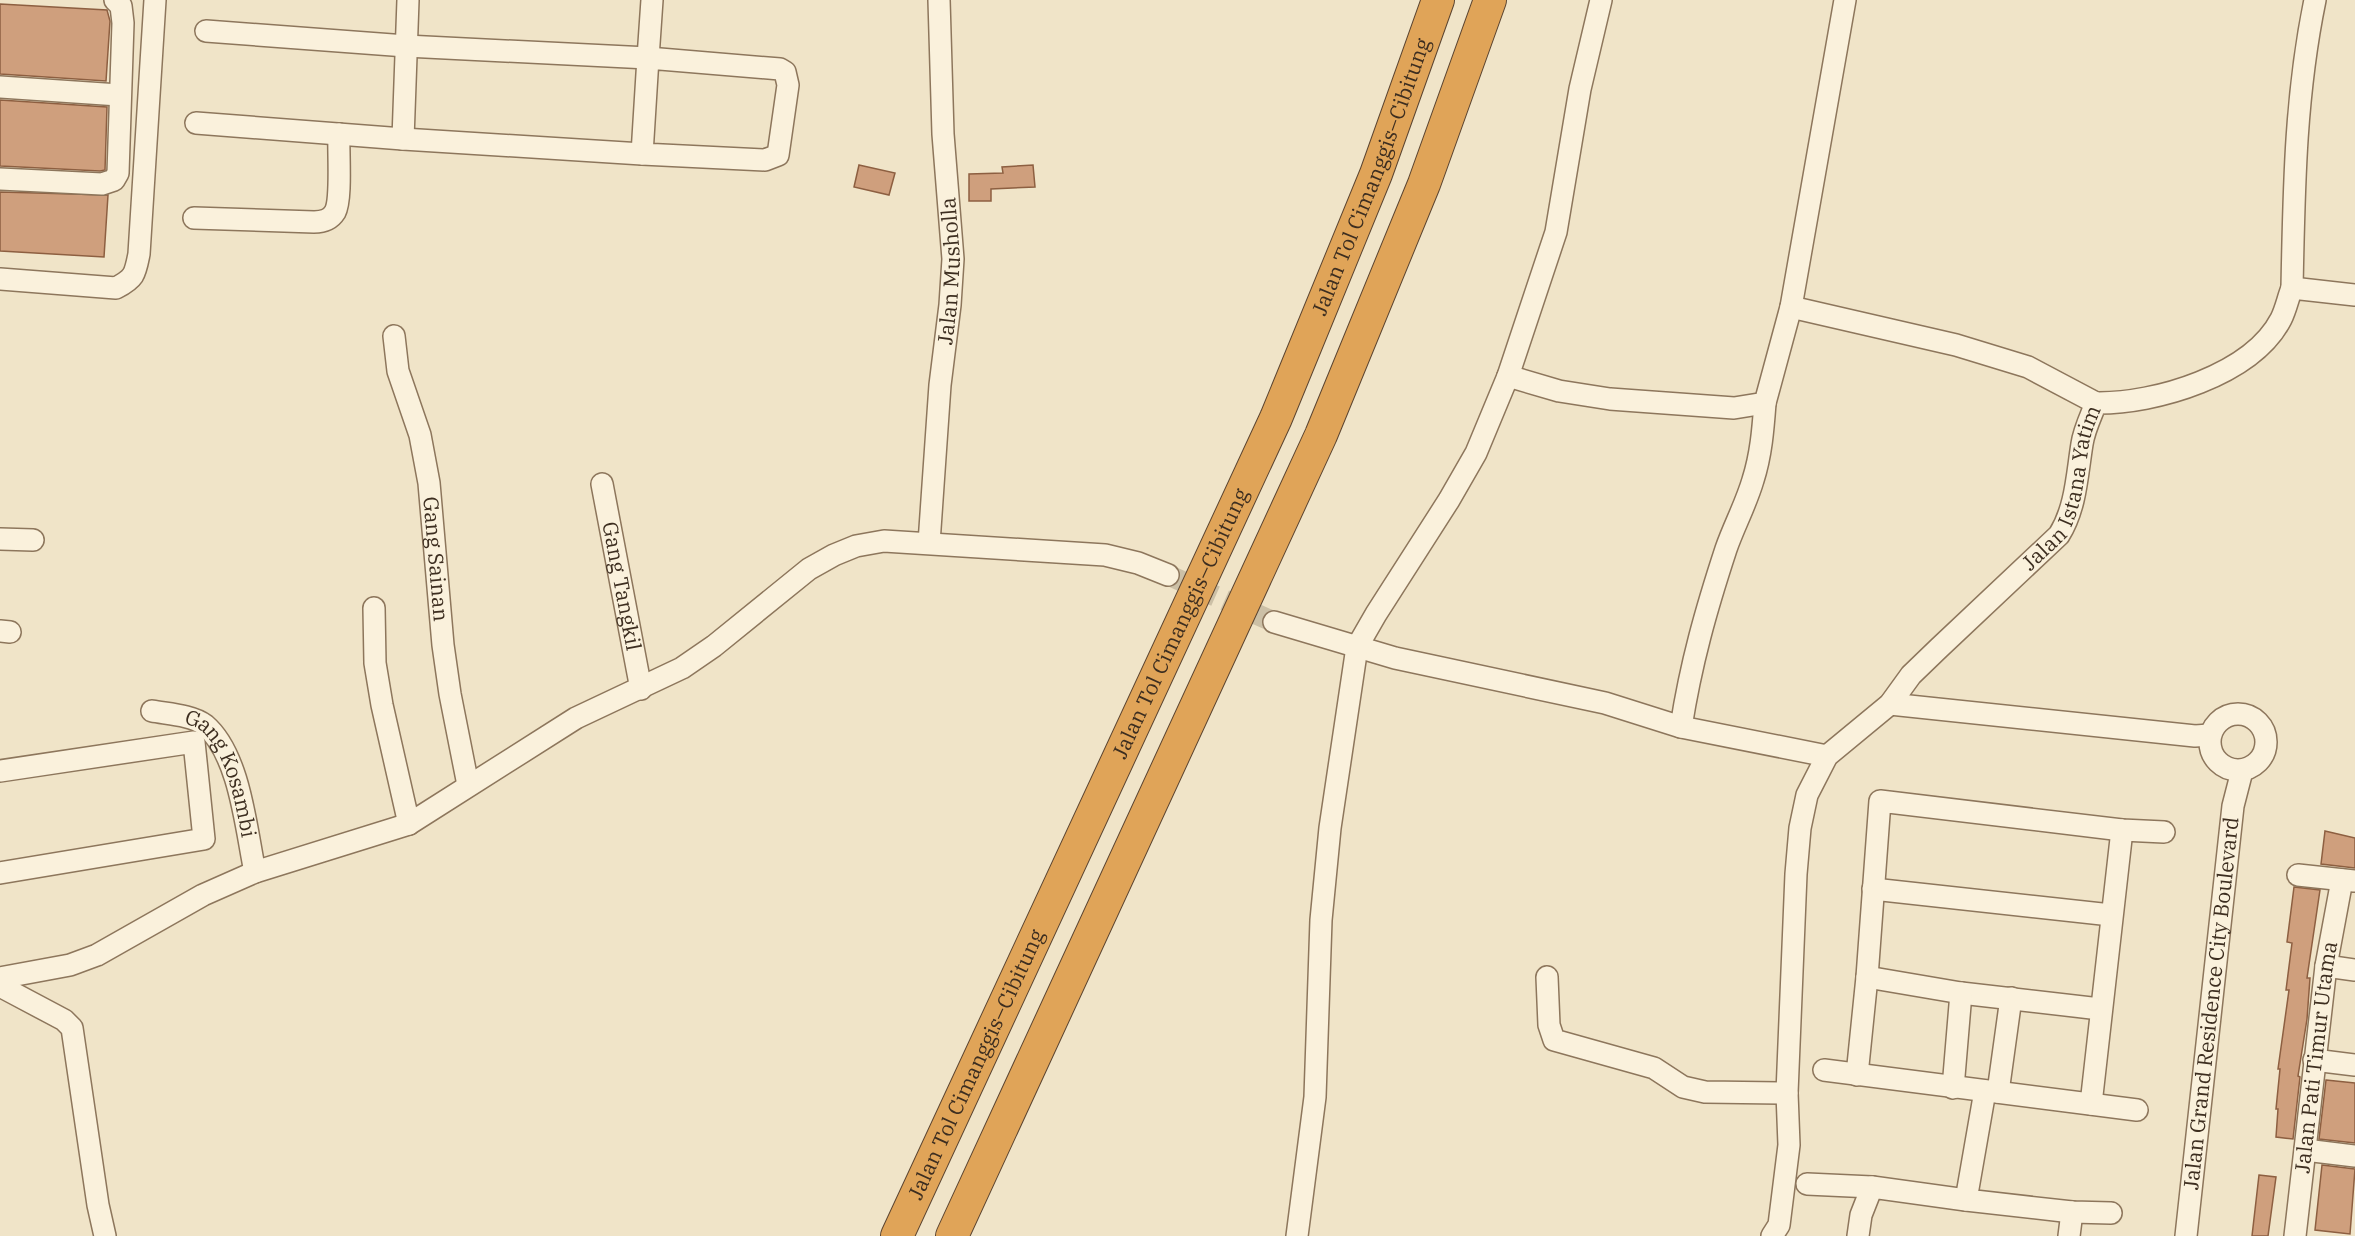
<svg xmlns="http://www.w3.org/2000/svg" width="2355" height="1236" viewBox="0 0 2355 1236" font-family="'IBM Plex Serif',serif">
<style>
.building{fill:#cf9f7d;stroke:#8d5f41;stroke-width:1.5}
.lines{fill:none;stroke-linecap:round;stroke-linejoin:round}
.minor-tunnel{stroke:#ccc0a6;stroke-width:21;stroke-dasharray:21 10;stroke-linecap:butt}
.minor-casing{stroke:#8d765c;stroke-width:24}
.highway-casing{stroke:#5b4430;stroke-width:34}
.minor{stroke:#faf1dc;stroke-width:21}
.highway{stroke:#e0a458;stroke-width:32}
.labels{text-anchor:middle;stroke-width:5;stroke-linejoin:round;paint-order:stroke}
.street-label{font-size:21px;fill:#3d2e20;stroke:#f7eed8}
</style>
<rect width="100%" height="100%" fill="#f0e4c8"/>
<g class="building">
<polygon points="0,4 107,10 110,21 106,81 0,74"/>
<polygon points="0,100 107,107 105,170 100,171 0,166"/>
<polygon points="859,165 895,173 889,195 854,187"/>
<polygon points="1033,165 1035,187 991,189 991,201 969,201 969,174 1003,173 1002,167"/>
<polygon points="0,192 108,195 104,257 0,251"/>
<polygon points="2325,831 2355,838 2355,868 2321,864"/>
<polygon points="2294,887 2320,890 2307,978 2310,978 2307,1019 2298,1076 2300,1077 2293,1139 2276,1137 2278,1109 2276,1109 2280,1069 2278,1069 2289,990 2286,990 2292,943 2287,942"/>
<polygon points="2326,1080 2355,1083 2355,1143 2319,1139"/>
<polygon points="2322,1165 2355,1169 2350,1234 2315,1230"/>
<polygon points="2259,1175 2276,1177 2268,1236 2252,1236"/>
</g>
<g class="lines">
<polyline class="minor-tunnel" points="1168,575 1274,622"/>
<g class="minor-casing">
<g id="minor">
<polyline points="206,31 406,46 648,58 652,0"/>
<polygon points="648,58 780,69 785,72 788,85 778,155 765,160 642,154"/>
<polyline points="0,87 119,95"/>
<polyline points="196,123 403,139 408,0"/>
<polyline points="403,139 642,154"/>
<polyline points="0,179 102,184 114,180 118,173 123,23 121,6 115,0"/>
<path d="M 194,218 L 314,222 C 323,222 330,220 335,212 C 342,199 338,151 339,134"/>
<path d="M 0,279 L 116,288 C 135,278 135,274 139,254 L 155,0"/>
<path d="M 2292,288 C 2294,190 2295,97 2315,0"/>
<polyline points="1791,307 1956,345 2028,367 2096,403"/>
<path id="s1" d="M 394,336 L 398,371 L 420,435 L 429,483 L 443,645 L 450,694 L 468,785"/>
<polyline points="1508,376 1559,391 1610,399 1734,408 1765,403 1791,307 1845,0"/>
<path id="s2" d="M 602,484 L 641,689"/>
<polyline points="0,539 33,540"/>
<path id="s3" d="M 929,543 L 940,385 L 950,305 L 953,259 L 943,134 L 939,0"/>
<polyline points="374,608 375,663 382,705 409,824"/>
<polyline points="1274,622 1395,658 1605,703 1681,727 1827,756"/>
<polyline points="0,631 10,632"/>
<polyline points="1890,704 2195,736 2210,735"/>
<path id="s4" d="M 152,711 C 168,714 192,715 205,725 C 240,755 246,829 255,872"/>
<circle cx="2238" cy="742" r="28"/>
<path d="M 1681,727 C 1691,663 1706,610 1726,549 C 1734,526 1746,504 1753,480 C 1761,455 1763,430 1765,403"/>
<polyline points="0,771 194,742 204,839 0,873"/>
<polyline points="2298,875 2354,881"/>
<polyline points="1873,889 2111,915"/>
<polyline points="2326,966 2355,970"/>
<polyline points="1547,977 1549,1025 1554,1040 1654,1068 1683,1087 1705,1092 1787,1093"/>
<polyline points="1867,977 1961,993 2100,1009"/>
<polyline points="0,978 70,965 97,955 203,895 255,872 409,824 576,718 682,668 714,646 809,569 834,555 856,546 884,541 1105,555 1138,563 1168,575"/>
<polyline points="0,986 64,1020 72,1028 98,1205 105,1236"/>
<polyline points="2314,1060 2355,1065"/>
<polyline points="1824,1070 2137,1110"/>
<polyline points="1857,1075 1867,977 1880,801 2122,830 2164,832"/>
<polyline points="1953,1088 1961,993"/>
<polyline points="1985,1091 1966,1200 2072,1212 2111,1213"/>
<polyline points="1998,1092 2011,998"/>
<polyline points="2091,1104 2122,830"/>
<polyline points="2305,1150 2355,1156"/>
<polyline points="1807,1184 1872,1187"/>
<polyline points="1297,1236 1315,1097 1321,920 1330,828 1357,647 1376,614 1449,500 1476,453 1508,376 1556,232 1580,89 1601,0"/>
<path id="s5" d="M 1772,1236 L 1779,1225 L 1789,1145 L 1787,1093 L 1796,874 L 1800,828 L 1807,795 L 1827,756 L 1890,704 L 1911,675 L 1939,648 L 2059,535 C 2076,508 2077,475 2082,444 C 2084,430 2091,416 2096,403 C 2155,404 2252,375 2281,319 C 2286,309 2288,298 2292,288 L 2355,295"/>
<polyline points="1858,1236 1861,1215 1872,1187 1966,1200"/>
<polyline points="2069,1236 2072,1212"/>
<path id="s6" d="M 2186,1236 L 2233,806 L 2242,771"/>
<path id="s7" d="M 2295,1236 L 2326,966 L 2342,880"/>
</g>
</g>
<g class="highway-casing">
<g id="highway">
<path id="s8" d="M 897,1236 L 1276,418 L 1376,174 L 1438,0"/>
<polyline points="952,1236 1321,435 1424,184 1490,0"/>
</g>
</g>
<use href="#minor" class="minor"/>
<use href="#highway" class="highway"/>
</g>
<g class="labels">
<g class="street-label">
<text dy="7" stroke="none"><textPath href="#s8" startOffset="1161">Jalan Tol Cimanggis–Cibitung</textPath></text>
<text dy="7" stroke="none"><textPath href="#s3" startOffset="273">Jalan Musholla</textPath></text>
<text dy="7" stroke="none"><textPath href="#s5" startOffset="854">Jalan Istana Yatim</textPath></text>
<text dy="7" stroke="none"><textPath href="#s1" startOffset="228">Gang Sainan</textPath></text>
<text dy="7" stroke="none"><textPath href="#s2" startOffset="104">Gang Tangkil</textPath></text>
<text dy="7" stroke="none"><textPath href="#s8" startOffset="675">Jalan Tol Cimanggis–Cibitung</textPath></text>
<text dy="7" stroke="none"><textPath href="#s4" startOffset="106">Gang Kosambi</textPath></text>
<text dy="7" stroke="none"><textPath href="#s6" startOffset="234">Jalan Grand Residence City Boulevard</textPath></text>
<text dy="7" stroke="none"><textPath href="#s7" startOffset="180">Jalan Pati Timur Utama</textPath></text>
<text dy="7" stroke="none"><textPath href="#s8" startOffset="189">Jalan Tol Cimanggis–Cibitung</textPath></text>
</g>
</g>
</svg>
